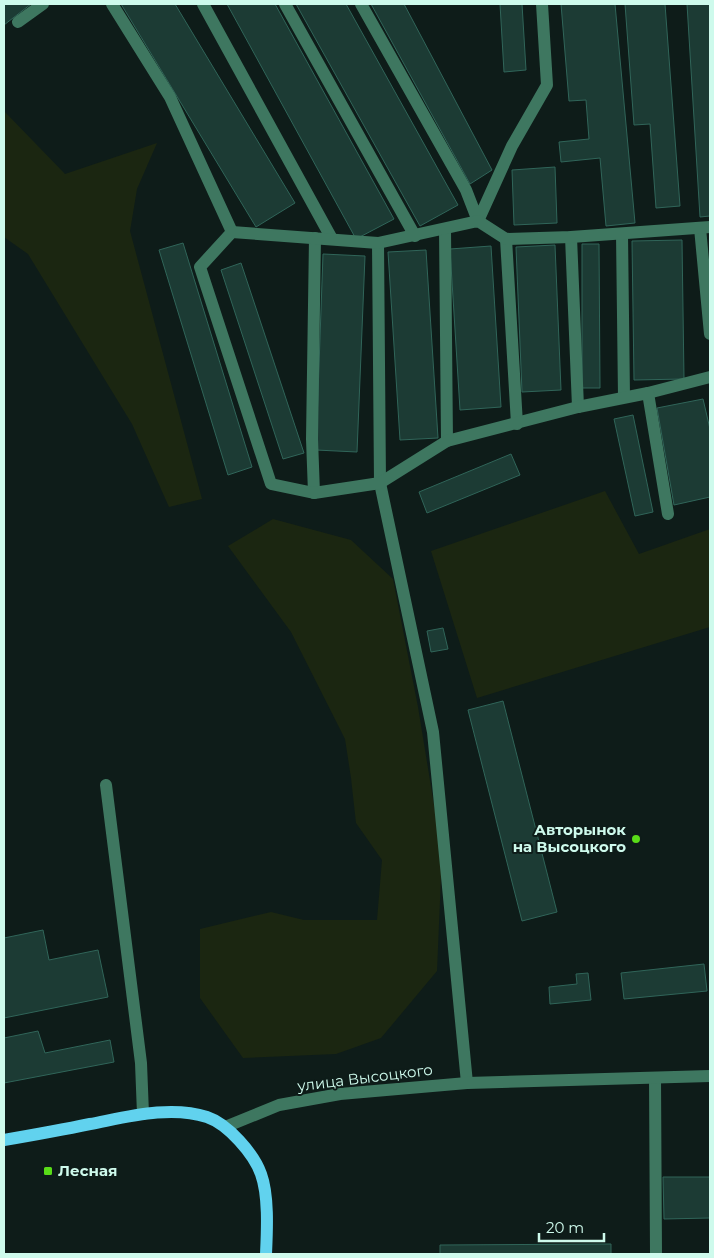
<svg xmlns="http://www.w3.org/2000/svg" width="714" height="1258" viewBox="0 0 714 1258" font-family="Montserrat,sans-serif">
<style>
.green{fill:#1b2611}
.building{fill:#1c3b34;stroke:#306559}
.lines{fill:none;stroke-linecap:round;stroke-linejoin:round}
.minor{stroke:#3e7760;stroke-width:12}
.major{stroke:#61d2ee;stroke-width:12}
.poi-dot{fill:#59dc18;stroke:#0e1c19;stroke-width:2}
.labels{text-anchor:middle;stroke-width:4;stroke-linejoin:round;paint-order:stroke}
.poi-label{font-size:15px;font-weight:bold;fill:#cefaec;stroke:#0e1c19;text-anchor:end}
.street-label{font-size:15px;fill:#cefaec;stroke:#0e1c19}
</style>
<rect width="100%" height="100%" fill="#0e1c19"/>
<g class="green">
<polygon points="4,111 65,174 157,143 137,189 130,231 202,499 169,507 132,424 28,254 4,237"/>
<polygon points="605,491 639,554 710,529 710,627 477,698 431,551"/>
<polygon points="273,519 351,540 393,579 418,707 442,854 437,971 381,1038 336,1054 243,1058 200,998 200,929 271,912 304,920 377,920 382,860 356,823 351,778 345,739 291,632 228,546"/>
</g>
<g class="building">
<polygon points="4,4 31,4 4,25"/>
<polygon points="121,4 175,4 295,203 256,227"/>
<polygon points="227,4 275,4 394,219 356,239"/>
<polygon points="296,4 346,4 458,205 420,226"/>
<polygon points="371,4 404,4 492,170 470,184"/>
<polygon points="500,4 522,4 526,70 504,72"/>
<polygon points="561,4 615,4 635,223 606,226 600,158 561,162 559,142 589,139 586,100 569,101"/>
<polygon points="625,4 665,4 680,206 656,208 650,124 634,125"/>
<polygon points="687,4 710,4 710,216 700,217"/>
<polygon points="555,167 557,223 514,225 512,170"/>
<polygon points="682,240 684,379 634,380 632,241"/>
<polygon points="183,243 252,467 228,475 159,250"/>
<polygon points="582,244 599,244 600,388 582,388"/>
<polygon points="555,245 561,390 522,392 516,247"/>
<polygon points="491,246 501,407 460,410 450,249"/>
<polygon points="426,250 438,438 400,440 388,252"/>
<polygon points="323,254 365,256 357,452 316,450"/>
<polygon points="241,263 304,453 283,459 221,270"/>
<polygon points="703,399 710,429 710,497 674,505 657,408"/>
<polygon points="633,415 653,512 635,516 614,419"/>
<polygon points="511,454 520,475 427,513 419,492"/>
<polygon points="443,628 448,649 431,652 427,631"/>
<polygon points="503,701 557,912 522,921 468,710"/>
<polygon points="43,930 49,960 98,950 108,997 4,1018 4,938"/>
<polygon points="704,964 707,991 624,999 621,973"/>
<polygon points="588,973 591,1000 550,1004 549,987 577,984 576,974"/>
<polygon points="38,1031 45,1053 110,1040 114,1062 4,1083 4,1038"/>
<polygon points="663,1177 710,1177 710,1218 664,1219"/>
<polygon points="611,1244 611,1254 440,1254 440,1245"/>
</g>
<g class="lines">
<g class="minor">
<polyline points="112,4 170,97 232,232"/>
<polyline points="203,4 332,239"/>
<polyline points="285,4 415,236"/>
<polyline points="361,4 466,190 478,221 512,146 547,85 542,4"/>
<polyline points="18,22 43,4"/>
<polyline points="700,228 710,334"/>
<polyline points="445,229 447,441"/>
<polyline points="622,234 624,397"/>
<polyline points="571,237 578,407"/>
<polyline points="506,239 517,424"/>
<polyline points="378,243 380,483 433,732 467,1083"/>
<polyline points="648,393 710,377"/>
<polyline points="314,493 312,439 315,238"/>
<polyline points="668,514 648,393 578,407 447,441 380,483 314,493 271,484 200,267 232,232 378,243 478,221 506,239 571,237 710,227"/>
<polyline points="106,785 141,1063 143,1114"/>
<polyline points="655,1078 656,1254"/>
<polyline points="225,1127 279,1105 340,1094 467,1083 710,1076"/>
</g>
<path class="major" d="M 4,1140 C 33,1135 61,1130 90,1124 C 127,1117 170,1105 207,1117 C 228,1124 254,1154 261,1174 C 269,1196 267,1232 266,1254"/>
</g>
<g class="poi-dot">
<circle cx="636" cy="839" r="5"/>
<rect x="43" y="1166" width="10" height="10" rx="2.5"/>
</g>
<g class="labels">
<g class="poi-label">
<text x="626" y="835">Авторынок<tspan x="626" dy="17">на Высоцкого</tspan></text>
<text x="58" y="1176" text-anchor="start">Лесная</text>
</g>
<g class="street-label">
<text transform="translate(365 1078) rotate(-7)" y="5">улица Высоцкого</text>
</g>
</g>
<rect width="714" height="1258" fill="none" stroke="#cefaec" stroke-width="10"/>
<path d="M539 1233v8h65v-8" fill="none" stroke="#cefaec" stroke-width="2.5"/>
<text x="546" y="1233" font-size="15" fill="#cefaec" stroke="#0e1c19" stroke-width="4" paint-order="stroke">20 m</text>
</svg>
